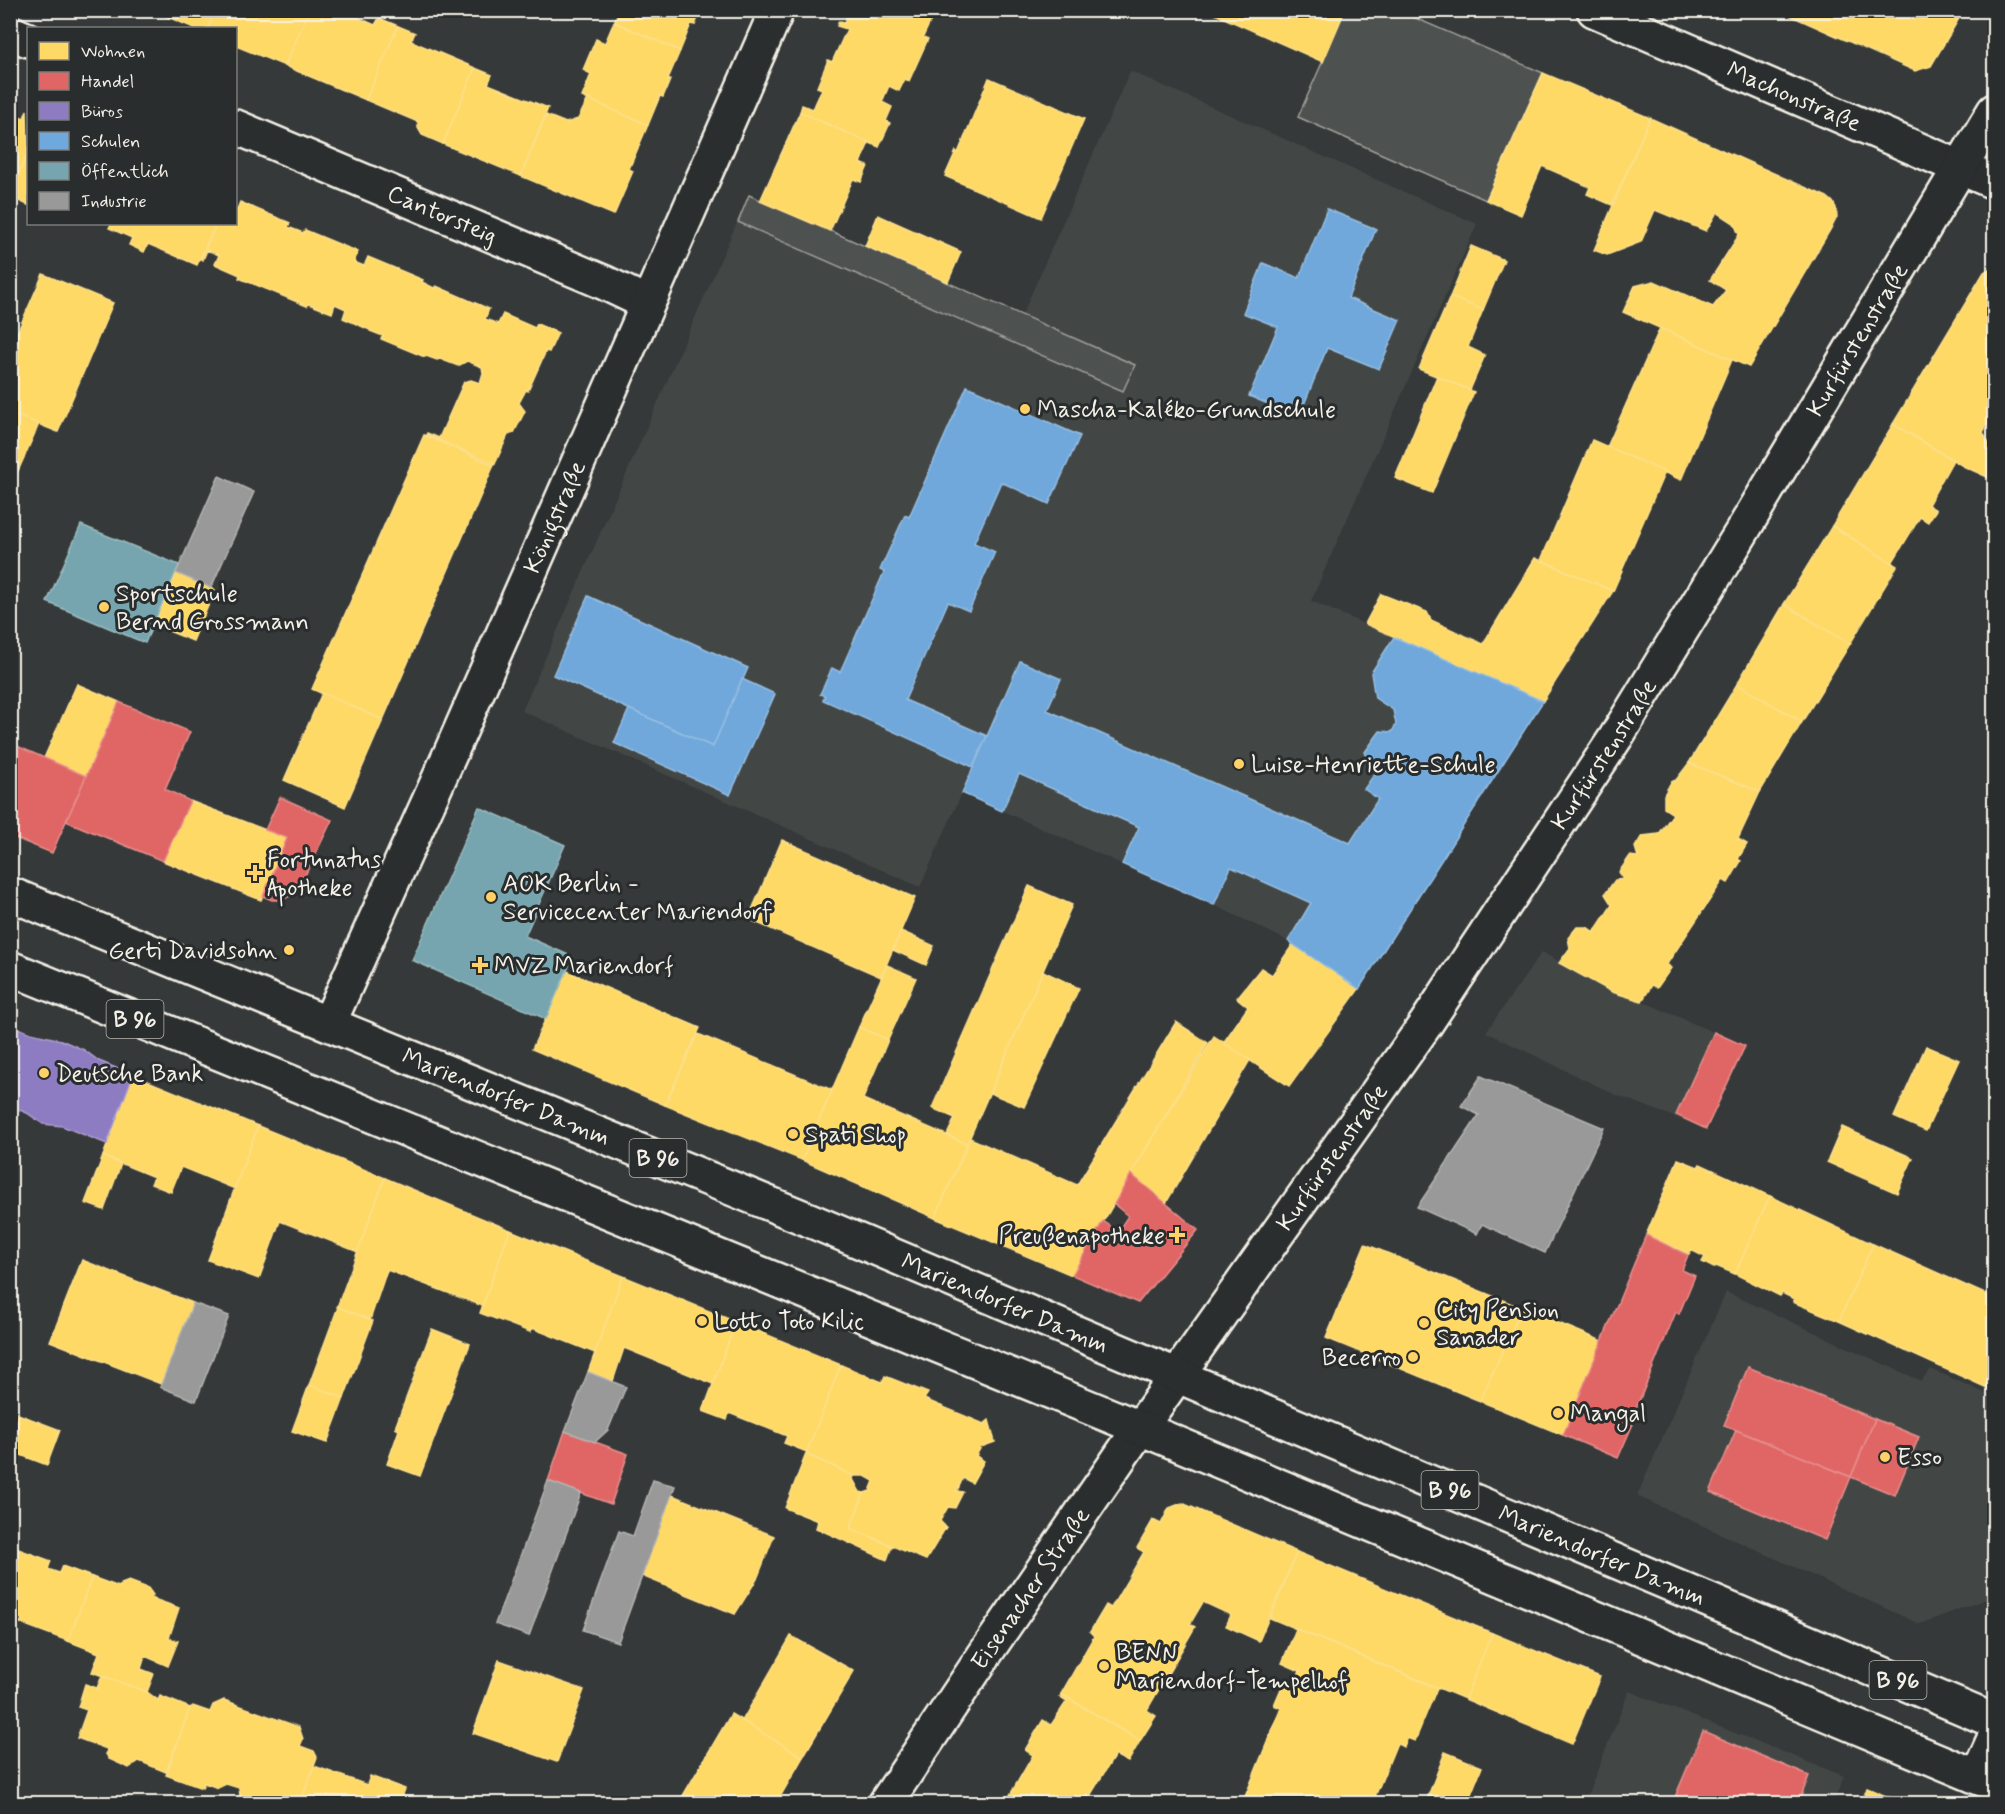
<svg xmlns="http://www.w3.org/2000/svg" width="2005" height="1814" viewBox="0 0 2005 1814" font-family="Mynerve,sans-serif">
<style>
.built{fill:#434645}
.green{fill:#4e514f;stroke:#a1a19c;stroke-width:1.5}
.homes{fill:#ffd966;stroke:#fce08d;stroke-width:1.5}
.shops{fill:#e06666;stroke:#e6908d;stroke-width:1.5}
.offices{fill:#8e7cc3;stroke:#ad9fce;stroke-width:1.5}
.schools{fill:#6fa8dc;stroke:#97bee0;stroke-width:1.5}
.public{fill:#76a5af;stroke:#9cbcc0;stroke-width:1.5}
.industry{fill:#999;stroke:#b4b3b1;stroke-width:1.5}
.lines{fill:none;stroke-linecap:round;stroke-linejoin:round}
.minor-casing{stroke:#f4f1e8;stroke-width:38}
.tertiary-casing{stroke:#f4f1e8;stroke-width:38}
.primary-casing{stroke:#f4f1e8;stroke-width:38}
.minor{stroke:#2a2d2e;stroke-width:33}
.tertiary{stroke:#2a2d2e;stroke-width:33}
.primary{stroke:#2a2d2e;stroke-width:33}
.poi-dot{fill:#ffd166;stroke:#2a2d2e;stroke-width:2}
.labels{text-anchor:middle;stroke-width:6;stroke-linejoin:round;paint-order:stroke}
.shield{fill:#2a2d2e;stroke:#b7b6b0;stroke-width:1.5}
.shield-label{font-size:22px;font-weight:bold;fill:#f4f1e8}
.street-label{font-size:24px;fill:#f4f1e8;stroke:#2a2d2e}
.poi-label{font-size:24px;fill:#f4f1e8;stroke:#2a2d2e;text-anchor:start}
</style>
<rect width="100%" height="100%" fill="#363939"/>
<filter id="ink" filterUnits="userSpaceOnUse"><feTurbulence type="fractalNoise" baseFrequency=".0167" numOctaves="2"/><feDisplacementMap in="SourceGraphic" scale="12" xChannelSelector="R" yChannelSelector="G"/><feConvolveMatrix kernelMatrix="1 2 1 2 8 2 1 2 1" color-interpolation-filters="sRGB"/></filter>
<g filter="url(#ink)">
<g class="built">
<polygon points="1130,71 1477,224 1311,601 1543,701 1359,989 1288,941 1214,905 962,793 920,887 522,711 749,195 1022,315"/>
<polygon points="1542,952 1612,992 1642,1001 1745,1046 1706,1129 1614,1094 1486,1032"/>
<polygon points="1726,1292 1921,1381 1931,1369 1994,1397 1994,1596 1920,1624 1637,1496"/>
<polygon points="1629,1691 1844,1776 1833,1803 1584,1804"/>
</g>
<g class="green">
<polygon points="1345,11 1399,11 1543,73 1486,200 1298,117"/>
<polygon points="749,195 1135,365 1123,391 738,222"/>
</g>
<g class="homes">
<polygon points="128,10 151,10 141,15"/>
<polygon points="151,10 216,10 208,28 194,28"/>
<polygon points="216,10 309,10 285,66 236,46 236,28 208,28"/>
<polygon points="309,10 341,10 375,25 379,18 398,26 366,100 285,66"/>
<polygon points="619,10 701,10 695,25 691,24 680,51 614,22"/>
<polygon points="849,10 922,10 921,13 932,18 923,37 928,39 909,81 905,79 899,91 889,86 882,102 892,107 886,121 890,123 879,147 800,112 802,105 813,109 822,89 817,87 828,60 832,62 847,29 837,26 839,21 844,23"/>
<polygon points="1206,10 1345,10 1323,62"/>
<polygon points="1778,10 1964,10 1931,66 1915,71"/>
<polygon points="614,22 680,51 668,79 670,80 663,97 660,96 648,125 582,97 591,74 583,70 596,39 605,43"/>
<polygon points="398,26 415,33 411,41 475,68 443,144 422,135 418,128 418,122 366,100"/>
<polygon points="475,68 492,75 488,84 548,108 521,176 443,144"/>
<polygon points="1543,73 1650,118 1612,205 1587,194 1590,187 1542,166 1521,215 1486,200"/>
<polygon points="989,78 1084,119 1041,218 945,176 956,151 958,153"/>
<polygon points="588,99 648,125 629,169 633,171 614,215 521,176 546,115 566,123 578,119"/>
<polygon points="27,110 28,152 10,194 10,112 24,118"/>
<polygon points="800,112 869,143 860,163 868,166 861,182 853,179 830,231 760,201"/>
<polygon points="1650,118 1827,197 1833,202 1836,208 1837,217 1833,225 1749,367 1623,312 1635,286 1654,281 1713,307 1726,290 1710,280 1739,235 1734,223 1717,212 1706,231 1655,210 1641,242 1607,255 1594,250"/>
<polygon points="28,152 28,205 10,197"/>
<polygon points="240,202 290,223 288,227 303,233 305,230 358,252 354,262 364,266 368,257 423,280 422,282 434,288 436,286 489,309 485,319 498,324 503,314 535,328 537,324 558,333 549,352 546,351 528,391 526,390 519,403 525,411 514,433 508,435 495,464 426,435 427,433 439,438 464,382 471,380 480,383 483,373 482,367 467,361 458,366 440,359 437,360 426,356 425,357 381,339 383,336 370,331 370,330 343,318 346,309 335,304 332,313 309,304 307,306 239,278 240,275 215,264 219,255 207,250 203,260 201,259 216,224 236,224 236,212"/>
<polygon points="878,215 961,252 948,282 865,246"/>
<polygon points="111,224 216,224 197,265 148,244 144,252 129,245 132,238 109,228"/>
<polygon points="1471,246 1504,260 1483,310 1450,297"/>
<polygon points="1994,266 1994,413 1983,432 1990,446 1994,448 1994,480 1963,466 1893,424 1984,272"/>
<polygon points="43,274 113,303 58,432 10,413 10,349"/>
<polygon points="1450,297 1483,310 1468,347 1485,355 1470,390 1419,369"/>
<polygon points="1660,328 1732,360 1681,480 1607,447"/>
<polygon points="1437,376 1474,392 1432,493 1395,478"/>
<polygon points="10,413 39,424 10,489"/>
<polygon points="1893,424 1953,460 1928,505 1936,510 1928,522 1920,517 1892,563 1832,526"/>
<polygon points="424,435 494,465 383,720 312,689"/>
<polygon points="1592,440 1665,472 1613,591 1541,560"/>
<polygon points="1832,526 1897,566 1850,644 1784,604"/>
<polygon points="1535,558 1613,591 1543,701 1365,624 1381,594 1427,612 1431,620 1483,644"/>
<polygon points="176,573 215,590 193,641 154,625"/>
<polygon points="1784,604 1850,644 1802,722 1737,684"/>
<polygon points="77,684 119,702 86,776 44,758"/>
<polygon points="1737,684 1802,722 1760,792 1689,763"/>
<polygon points="322,693 383,720 345,807 284,780"/>
<polygon points="1689,763 1760,792 1738,839 1747,844 1738,859 1741,861 1728,883 1723,880 1667,964 1671,968 1657,988 1652,985 1642,1001 1612,992 1559,963 1570,948 1568,938 1577,927 1587,927 1594,932 1612,905 1605,894 1615,880 1624,879 1619,872 1630,856 1638,857 1635,847 1642,836 1659,834 1673,814 1664,808 1664,795 1671,782 1676,780"/>
<polygon points="190,801 287,838 261,900 163,861"/>
<polygon points="782,840 915,898 881,977 748,919"/>
<polygon points="1029,886 1072,905 967,1144 947,1135 955,1118 932,1108"/>
<polygon points="901,931 934,946 926,965 893,950"/>
<polygon points="1293,944 1359,989 1289,1086 1223,1043 1248,1007 1237,998 1261,968 1272,975"/>
<polygon points="887,965 916,978 888,1040 859,1027"/>
<polygon points="567,971 700,1028 665,1105 532,1049"/>
<polygon points="1043,971 1079,988 1024,1107 990,1093"/>
<polygon points="1176,1022 1208,1043 1072,1275 935,1218 970,1138 1077,1185"/>
<polygon points="859,1027 888,1040 863,1099 967,1144 935,1218 802,1160"/>
<polygon points="698,1034 832,1090 802,1160 665,1105"/>
<polygon points="1214,1036 1250,1060 1166,1203 1131,1174"/>
<polygon points="1926,1046 1959,1060 1926,1131 1894,1117"/>
<polygon points="133,1075 258,1126 235,1189 181,1167 171,1192 151,1184 154,1177 103,1156"/>
<polygon points="258,1126 385,1178 358,1252 280,1221 259,1279 208,1260"/>
<polygon points="1842,1127 1913,1158 1897,1193 1827,1162"/>
<polygon points="103,1156 121,1164 104,1210 85,1203"/>
<polygon points="1678,1159 1698,1167 1700,1164 1770,1196 1735,1274 1716,1266 1714,1268 1702,1262 1705,1257 1691,1250 1689,1254 1646,1235"/>
<polygon points="385,1178 510,1230 483,1306 387,1270 370,1320 337,1307"/>
<polygon points="1770,1196 1873,1244 1839,1321 1793,1302 1794,1299 1782,1293 1780,1296 1735,1274"/>
<polygon points="510,1230 623,1276 595,1353 532,1328 530,1332 480,1313"/>
<polygon points="1365,1244 1522,1308 1480,1401 1326,1338"/>
<polygon points="1873,1244 1994,1298 1994,1391 1839,1321"/>
<polygon points="82,1260 193,1303 161,1384 50,1341"/>
<polygon points="623,1276 736,1322 713,1384 624,1348 613,1381 588,1372"/>
<polygon points="338,1307 373,1321 344,1398 309,1385"/>
<polygon points="1522,1308 1602,1341 1563,1435 1480,1401"/>
<polygon points="736,1322 841,1365 807,1452 784,1443 787,1436 729,1413 727,1420 703,1411"/>
<polygon points="432,1329 470,1344 420,1476 387,1464 399,1430 395,1428"/>
<polygon points="841,1365 882,1382 885,1376 928,1393 924,1399 984,1424 989,1420 995,1442 981,1447 976,1456 984,1461 972,1483 963,1478 957,1491 963,1492 955,1508 948,1507 940,1521 946,1527 926,1560 850,1528 864,1493 870,1491 874,1481 865,1476 854,1476 806,1454"/>
<polygon points="309,1385 344,1398 327,1443 292,1431"/>
<polygon points="10,1411 60,1430 47,1465 10,1451"/>
<polygon points="806,1454 854,1476 853,1479 860,1492 864,1493 850,1528 892,1546 887,1560 816,1528 818,1521 785,1508"/>
<polygon points="672,1495 774,1536 757,1579 735,1614 642,1576"/>
<polygon points="1182,1503 1297,1552 1259,1641 1226,1626 1231,1615 1203,1602 1190,1624 1195,1627 1147,1710 1156,1716 1140,1741 1061,1694 1094,1636 1090,1632 1106,1605 1111,1608 1144,1552 1137,1548 1153,1520 1161,1524 1169,1508"/>
<polygon points="10,1546 51,1561 48,1569 59,1573 62,1566 92,1577 68,1641 20,1623 22,1619 10,1614"/>
<polygon points="1297,1552 1492,1633 1465,1699 1270,1618"/>
<polygon points="92,1577 119,1587 121,1584 129,1581 148,1588 153,1595 151,1598 179,1608 169,1638 178,1641 168,1666 145,1656 141,1669 154,1674 147,1692 92,1672 99,1653 68,1641"/>
<polygon points="1296,1629 1437,1688 1415,1741 1407,1738 1404,1747 1397,1743 1372,1804 1242,1804 1281,1708 1274,1705 1283,1684 1293,1688 1300,1671 1282,1663"/>
<polygon points="1492,1633 1600,1677 1572,1744 1465,1699"/>
<polygon points="791,1636 854,1671 803,1757 742,1721"/>
<polygon points="499,1660 584,1690 557,1762 473,1733"/>
<polygon points="102,1676 147,1692 158,1700 160,1696 190,1708 166,1772 139,1761 129,1768 109,1759 106,1754 107,1749 77,1738 87,1710 78,1707 85,1684 97,1688"/>
<polygon points="1061,1694 1140,1741 1128,1762 1115,1755 1085,1804 1021,1804 1022,1802 1010,1795 1033,1755 1025,1750 1043,1720 1051,1725 1067,1701 1060,1697"/>
<polygon points="224,1700 299,1727 303,1739 300,1746 314,1751 317,1757 300,1804 256,1804 256,1802 240,1796 239,1788 226,1784 218,1788 204,1783 202,1788 166,1775 190,1708 193,1706 210,1712 213,1705"/>
<polygon points="731,1714 803,1757 776,1804 678,1804"/>
<polygon points="1445,1752 1482,1767 1467,1804 1425,1804"/>
<polygon points="314,1766 367,1785 370,1776 405,1789 402,1797 420,1804 300,1804"/>
<polygon points="1867,1788 1905,1804 1861,1804"/>
</g>
<g class="shops">
<polygon points="119,702 190,732 165,789 190,801 163,861 66,821"/>
<polygon points="10,743 86,776 52,853 10,836"/>
<polygon points="280,797 332,820 297,892 283,900 272,900 263,896 287,838 265,830"/>
<polygon points="1714,1032 1745,1046 1706,1129 1676,1115"/>
<polygon points="1131,1174 1198,1230 1138,1303 1072,1275 1103,1221 1118,1231 1128,1216 1114,1204"/>
<polygon points="1646,1235 1688,1255 1682,1270 1695,1276 1679,1314 1676,1312 1630,1423 1633,1424 1618,1458 1563,1435"/>
<polygon points="1748,1367 1875,1419 1851,1477 1724,1425"/>
<polygon points="1875,1419 1919,1437 1895,1495 1851,1477"/>
<polygon points="1736,1430 1851,1477 1825,1540 1710,1492"/>
<polygon points="565,1431 628,1454 611,1504 548,1481"/>
<polygon points="1703,1731 1809,1776 1798,1804 1672,1804"/>
</g>
<polygon class="offices" points="10,1025 31,1033 61,1040 84,1050 99,1061 133,1075 107,1144 62,1126 43,1124 27,1113 10,1106"/>
<g class="schools">
<polygon points="1327,209 1376,229 1348,298 1400,320 1379,369 1327,348 1299,417 1249,396 1278,327 1243,313 1263,263 1299,278"/>
<polygon points="967,386 1080,436 1049,504 1001,482 974,543 995,552 969,611 948,602 905,700 987,736 973,767 823,700 825,696 820,694 832,668 840,672 884,572 880,570 905,515 909,517"/>
<polygon points="588,596 748,668 713,747 553,675"/>
<polygon points="1394,637 1543,701 1359,989 1288,941 1311,903 1231,867 1214,905 1122,864 1139,827 1019,774 1002,811 962,793 1020,661 1061,679 1047,710 1350,843 1378,799 1364,789 1378,769 1368,761 1365,752 1380,731 1392,732 1396,724 1393,710 1375,698 1371,673"/>
<polygon points="742,679 775,694 730,795 614,743 629,709 713,747"/>
</g>
<g class="public">
<polygon points="81,525 179,565 145,643 47,602"/>
<polygon points="479,807 565,845 525,936 573,957 546,1019 412,960"/>
</g>
<g class="industry">
<polygon points="219,476 254,492 211,588 176,573"/>
<polygon points="1481,1076 1604,1128 1545,1253 1482,1224 1477,1234 1417,1207 1479,1115 1461,1106"/>
<polygon points="193,1303 229,1316 196,1401 160,1387"/>
<polygon points="588,1372 626,1387 608,1430 595,1442 565,1431"/>
<polygon points="653,1480 675,1486 618,1642 583,1630 619,1531 633,1536"/>
<polygon points="548,1481 581,1493 529,1636 495,1624"/>
</g>
<g class="lines">
<g class="minor-casing">
<g id="minor">
<path id="s1" d="M 1594,10 L 1994,182"/>
<polyline points="10,32 28,40"/>
<path id="s2" d="M 236,127 L 603,282 L 647,303"/>
<path id="s3" d="M 329,1023 L 451,752 L 777,10"/>
<path id="s4" d="M 1140,1428 L 1425,1025 L 1616,737 L 1743,530 L 1994,111"/>
<polyline points="1977,1777 1994,1739"/>
</g>
</g>
<g class="tertiary-casing">
<g id="tertiary">
<path id="s5" d="M 885,1804 L 985,1654 L 1140,1428"/>
</g>
</g>
<g class="primary-casing">
<g id="primary">
<path id="s6" d="M 10,894 L 807,1219 L 1994,1721"/>
<polyline points="10,968 1140,1428 1994,1784"/>
</g>
</g>
<use href="#minor" class="minor"/>
<use href="#tertiary" class="tertiary"/>
<use href="#primary" class="primary"/>
</g>
</g>
<g class="poi-dot">
<circle cx="1025" cy="409" r="6"/>
<circle cx="104" cy="607" r="6"/>
<circle cx="1239" cy="764" r="6"/>
<path d="M252 864h6v6h6v6h-6v6h-6v-6h-6v-6h6z"/>
<circle cx="491" cy="897" r="6"/>
<circle cx="289" cy="950" r="6"/>
<path d="M477 956h6v6h6v6h-6v6h-6v-6h-6v-6h6z"/>
<circle cx="44" cy="1073" r="6"/>
<circle cx="793" cy="1134" r="6"/>
<path d="M1174 1226h6v6h6v6h-6v6h-6v-6h-6v-6h6z"/>
<circle cx="702" cy="1321" r="6"/>
<circle cx="1424" cy="1323" r="6"/>
<circle cx="1413" cy="1357" r="6"/>
<circle cx="1558" cy="1413" r="6"/>
<circle cx="1885" cy="1457" r="6"/>
<circle cx="1104" cy="1666" r="6"/>
</g>
<g class="labels">
<g class="shield">
<rect x="106.5" y="1000" width="57" height="38" rx="4.5"/>
<rect x="629.5" y="1139" width="57" height="38" rx="4.5"/>
<rect x="1421.5" y="1471" width="57" height="38" rx="4.5"/>
<rect x="1869.5" y="1661" width="57" height="38" rx="4.5"/>
</g>
<g class="shield-label">
<text x="135" y="1027">B 96</text>
<text x="658" y="1166">B 96</text>
<text x="1450" y="1498">B 96</text>
<text x="1898" y="1688">B 96</text>
</g>
<g class="street-label">
<text dy="8" stroke="none"><textPath href="#s1" startOffset="218">Machonstraße</textPath></text>
<text dy="8" stroke="none"><textPath href="#s2" startOffset="224">Cantorsteig</textPath></text>
<text dy="8" stroke="none"><textPath href="#s4" startOffset="1304">Kurfürstenstraße</textPath></text>
<text dy="8" stroke="none"><textPath href="#s3" startOffset="554">Königstraße</textPath></text>
<text dy="8" stroke="none"><textPath href="#s4" startOffset="818">Kurfürstenstraße</textPath></text>
<text dy="8" stroke="none"><textPath href="#s6" startOffset="536">Mariendorfer Damm</textPath></text>
<text dy="8" stroke="none"><textPath href="#s4" startOffset="332">Kurfürstenstraße</textPath></text>
<text dy="8" stroke="none"><textPath href="#s6" startOffset="1076">Mariendorfer Damm</textPath></text>
<text dy="8" stroke="none"><textPath href="#s6" startOffset="1724">Mariendorfer Damm</textPath></text>
<text dy="8" stroke="none"><textPath href="#s5" startOffset="260">Eisenacher Straße</textPath></text>
</g>
<g class="poi-label">
<text x="1037" y="417">Mascha-Kaléko-Grundschule</text>
<text x="116" y="601">Sportschule<tspan x="116" dy="28">Bernd Grossmann</tspan></text>
<text x="1251" y="772">Luise-Henriette-Schule</text>
<text x="267" y="867">Fortunatus<tspan x="267" dy="28">Apotheke</tspan></text>
<text x="503" y="891">AOK Berlin -<tspan x="503" dy="28">Servicecenter Mariendorf</tspan></text>
<text x="277" y="958" text-anchor="end">Gerti Davidsohn</text>
<text x="494" y="973">MVZ Mariendorf</text>
<text x="56" y="1081">Deutsche Bank</text>
<text x="805" y="1142">Spati Shop</text>
<text x="1165" y="1243" text-anchor="end">Preußenapotheke</text>
<text x="1436" y="1317">City Pension<tspan x="1436" dy="28">Sanader</tspan></text>
<text x="714" y="1329">Lotto Toto Kilic</text>
<text x="1401" y="1365" text-anchor="end">Becerro</text>
<text x="1570" y="1421">Mangal</text>
<text x="1897" y="1465">Esso</text>
<text x="1116" y="1660">BENN<tspan x="1116" dy="28">Mariendorf-Tempelhof</tspan></text>
</g>
</g>
<rect width="2005" height="1814" fill="none" stroke="#2a2d2e" stroke-width="36"/>
<rect x="18" y="18" width="1969" height="1778" fill="none" stroke="#f4f1e8" stroke-width="2" filter="url(#ink)"/>
<rect x="27" y="27" width="210" height="198" fill="#2a2d2e" stroke="#7b7b78" stroke-width="1.5"/>
<rect x="39" y="42" width="30" height="18" fill="#ffd966" stroke="#7b7b78" stroke-width="1.5"/>
<text x="81" y="57" font-size="18" fill="#f4f1e8">Wohnen</text>
<rect x="39" y="72" width="30" height="18" fill="#e06666" stroke="#7b7b78" stroke-width="1.5"/>
<text x="81" y="87" font-size="18" fill="#f4f1e8">Handel</text>
<rect x="39" y="102" width="30" height="18" fill="#8e7cc3" stroke="#7b7b78" stroke-width="1.5"/>
<text x="81" y="117" font-size="18" fill="#f4f1e8">Büros</text>
<rect x="39" y="132" width="30" height="18" fill="#6fa8dc" stroke="#7b7b78" stroke-width="1.5"/>
<text x="81" y="147" font-size="18" fill="#f4f1e8">Schulen</text>
<rect x="39" y="162" width="30" height="18" fill="#76a5af" stroke="#7b7b78" stroke-width="1.5"/>
<text x="81" y="177" font-size="18" fill="#f4f1e8">Öffentlich</text>
<rect x="39" y="192" width="30" height="18" fill="#999999" stroke="#7b7b78" stroke-width="1.5"/>
<text x="81" y="207" font-size="18" fill="#f4f1e8">Industrie</text>
</svg>
